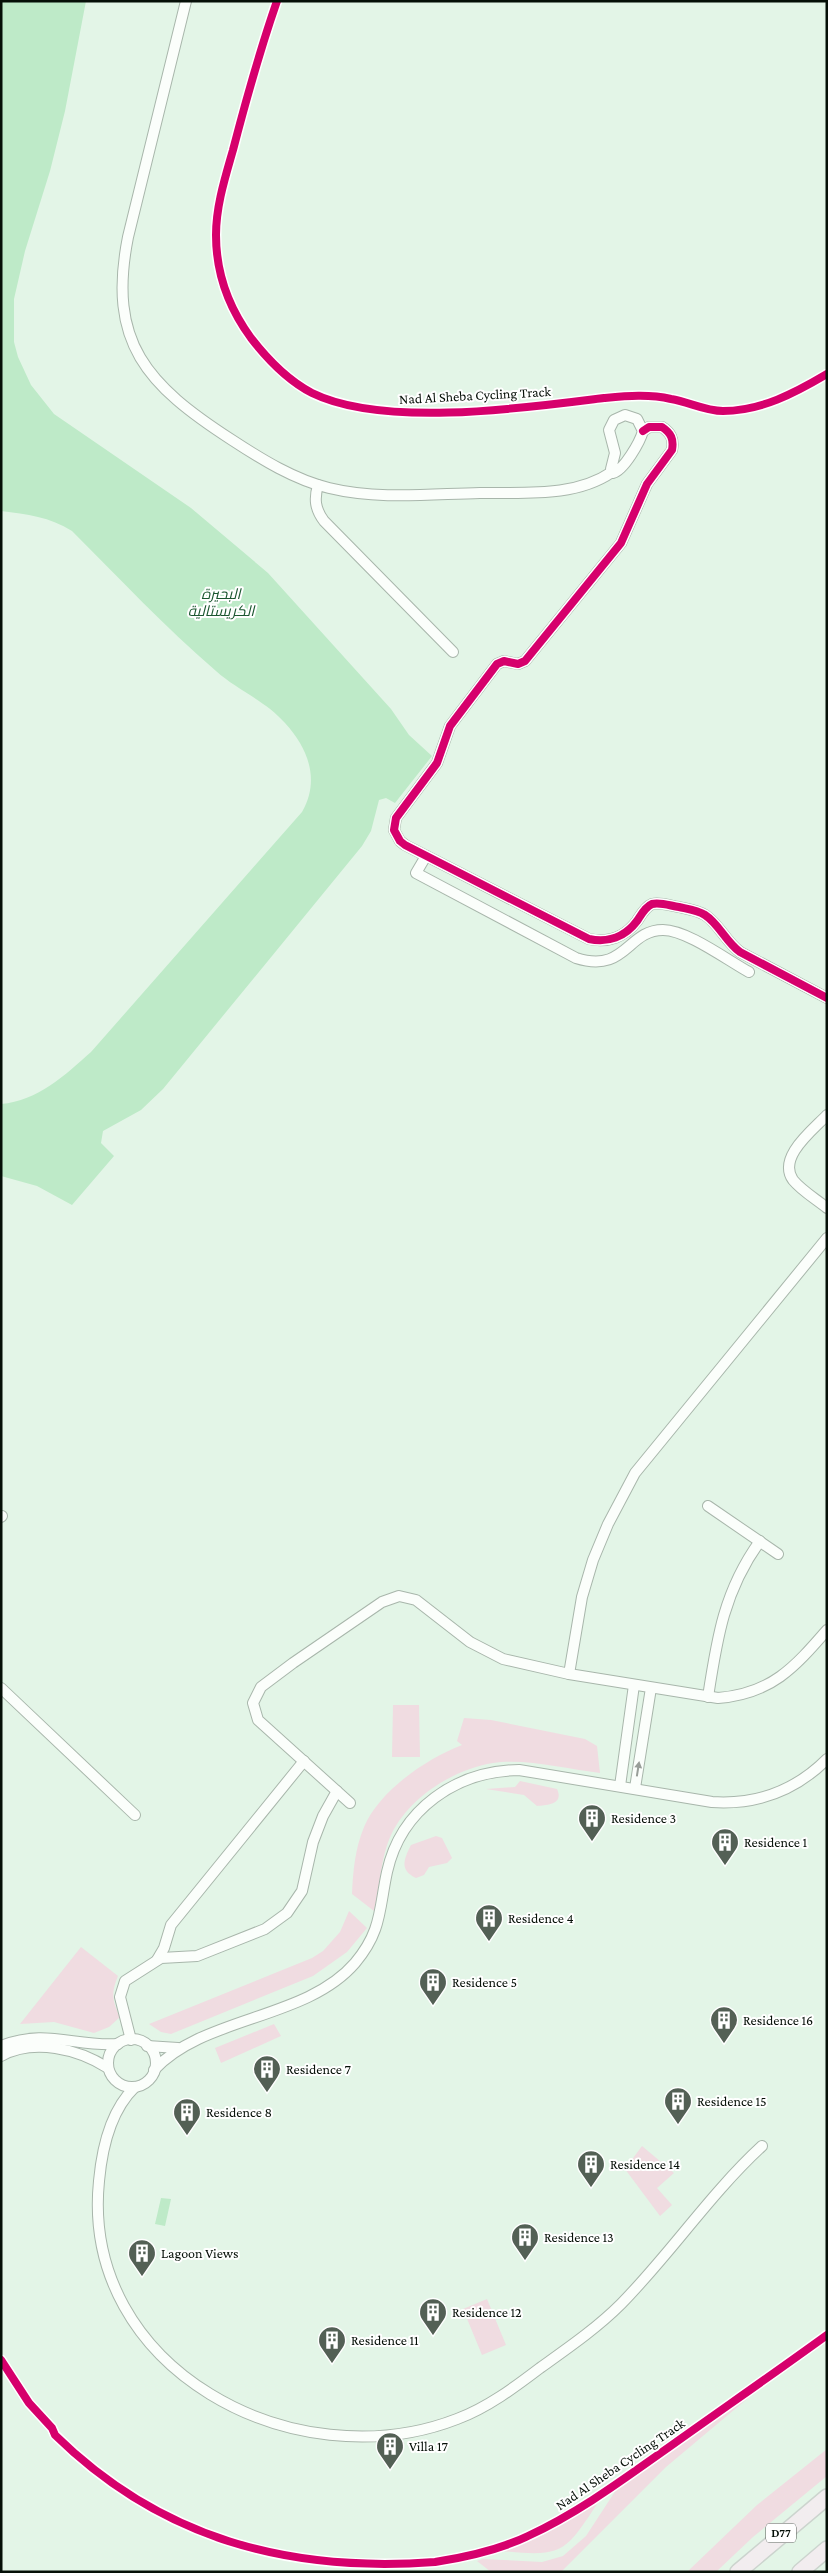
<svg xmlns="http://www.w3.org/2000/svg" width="828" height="2573" viewBox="0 0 828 2573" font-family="'Crimson Pro',Cairo,serif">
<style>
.green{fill:#f0dce1}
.water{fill:#beeac8}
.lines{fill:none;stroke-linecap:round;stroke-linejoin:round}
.minor-casing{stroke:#a8b6ab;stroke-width:12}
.primary-casing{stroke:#ccd4ce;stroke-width:18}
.minor{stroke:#fbfefb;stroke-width:10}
.primary{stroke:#f2edef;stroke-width:15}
.cycleway-casing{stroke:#fff;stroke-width:11}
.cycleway{stroke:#d6006c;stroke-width:8}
.oneway{fill:#999e99}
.labels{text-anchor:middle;stroke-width:4;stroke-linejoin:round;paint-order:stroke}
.shield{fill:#fff;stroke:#505751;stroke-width:1}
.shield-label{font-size:12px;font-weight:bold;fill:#050f07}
.street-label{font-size:14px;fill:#050f07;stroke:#fff}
.poi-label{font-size:14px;fill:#050f07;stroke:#fff;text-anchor:start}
.water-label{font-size:15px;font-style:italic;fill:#1a562f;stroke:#fff}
</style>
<rect width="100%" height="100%" fill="#e3f5e7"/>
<g class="green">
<polygon points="393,1705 419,1705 420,1757 392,1757"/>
<path d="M 464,1718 L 491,1720 L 585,1739 L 597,1746 L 600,1773 C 568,1769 524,1758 493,1763 C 454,1769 410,1797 392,1833 C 380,1857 381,1885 374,1911 L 352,1894 C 353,1871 355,1849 364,1827 C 380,1790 426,1759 462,1745 L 457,1741 Z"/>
<path d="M 520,1781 L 557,1789 C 564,1804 548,1805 537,1806 L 524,1795 L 486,1789 L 515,1787 Z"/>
<path d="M 436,1836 L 442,1838 L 452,1858 L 447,1863 L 429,1867 L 424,1875 L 416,1878 C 399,1870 404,1859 411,1845 Z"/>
<polygon points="349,1911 367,1928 347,1952 313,1976 171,2034 161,2032 149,2024 312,1958 323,1951 340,1932"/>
<path d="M 81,1947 L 118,1976 C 111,1992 112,2001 120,2017 L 109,2027 L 94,2033 L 54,2022 L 20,2024 Z"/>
<polygon points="274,2024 281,2036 221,2063 215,2048"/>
<polygon points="642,2146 674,2173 657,2188 672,2205 660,2216 625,2169"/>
<polygon points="487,2299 506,2345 482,2355 463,2309"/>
<polygon points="765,2384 666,2467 561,2572 491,2572 477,2561 483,2559 542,2562 563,2556 586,2536 616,2490"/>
<polygon points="827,2449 827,2476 753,2537 716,2572 687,2572 757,2505"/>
<path d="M 597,2504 C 565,2553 562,2557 502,2551 L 535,2537 Z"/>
</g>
<g class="water">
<path d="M 2,1 L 86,1 L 65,111 L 50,171 L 25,251 L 14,299 L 14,342 L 18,357 L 31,385 L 54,414 L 191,508 L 268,573 L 391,709 L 409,735 L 432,756 L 395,803 L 386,798 L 379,800 L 371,831 L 362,846 L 163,1089 L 141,1110 L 103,1131 L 101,1143 L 114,1156 L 72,1205 L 37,1186 L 1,1176 L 1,1104 C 38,1101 65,1075 91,1052 L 302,812 C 320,781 309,749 285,723 C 266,701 237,690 216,671 C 165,627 119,578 72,531 C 50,517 27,514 1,511 Z"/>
<polygon points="161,2198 171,2199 165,2226 155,2224"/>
</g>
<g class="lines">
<g class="minor-casing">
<g id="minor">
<path d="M 186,1 L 128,237 C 107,343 147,385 232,440 C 261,459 295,480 329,488 C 378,500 430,494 480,493 C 523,492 574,498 612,472"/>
<path d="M 625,415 L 637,419 L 643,431 C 640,442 624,470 613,473 L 611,469 L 615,453 L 609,430 L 614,420 Z"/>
<path d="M 643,431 L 649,427 L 662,427 C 671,433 674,439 672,450 L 647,484 L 621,543 L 525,661 L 518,664 L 504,661 L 497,664 L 450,726 L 437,763 L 396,818 L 394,830 L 400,841 L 405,845 L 589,939 C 608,943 625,937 637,921 C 641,915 645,907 652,904 C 661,902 671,906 679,907 C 688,909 697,910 705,915 C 719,924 726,942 740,952 L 827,998"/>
<path d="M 318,485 C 314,499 315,509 324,521 L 453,652"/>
<path d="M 426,856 L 416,873 L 576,958 C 626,974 627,930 663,930 C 687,930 727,960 749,972"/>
<path d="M 827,1115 C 813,1130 777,1157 793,1180 C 802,1191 816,1199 827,1208"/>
<polyline points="708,1506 778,1554"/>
<polyline points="1,1517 2,1516"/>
<polyline points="569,1674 582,1597 593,1560 608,1524 635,1473 827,1238"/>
<polyline points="1,1688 135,1815"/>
<path d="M 708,1697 C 717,1638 724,1591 760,1541"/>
<polyline points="620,1786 634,1685"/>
<polyline points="635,1788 651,1688"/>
<path d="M 350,1803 L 258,1720 L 253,1703 L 261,1687 L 293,1663 L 382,1602 L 399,1596 L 416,1600 L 470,1642 L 503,1659 L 569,1674 L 718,1698 C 771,1694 794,1668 827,1630"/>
<polyline points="157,1960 164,1948 171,1925 304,1761"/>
<circle cx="132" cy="2063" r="24"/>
<polyline points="131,2040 120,1997 125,1981 161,1958 197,1956 265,1929 287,1913 302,1891 313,1842 323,1816 337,1791"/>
<path d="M 1,2046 C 46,2028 74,2047 118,2044"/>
<polyline points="147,2046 178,2048"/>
<path d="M 1,2056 C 34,2038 78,2049 108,2068"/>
<path d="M 154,2070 C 203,2016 306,2020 355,1963 C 382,1931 379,1909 387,1872 C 401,1809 456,1771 519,1770 L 712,1802 C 757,1805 795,1791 827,1759"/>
<path d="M 135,2087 C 111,2110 102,2148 99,2181 C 80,2369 295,2482 457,2419 C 487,2408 515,2387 540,2368 C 568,2348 597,2328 621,2304 C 671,2253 710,2194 762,2146"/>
</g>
</g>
<g class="primary-casing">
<g id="primary">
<polyline points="738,2572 827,2497"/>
<polyline points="800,2572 827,2549"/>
</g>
</g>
<use href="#minor" class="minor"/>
<use href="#primary" class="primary"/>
<g class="cycleway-casing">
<g id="cycleway">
<path d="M 277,1 C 260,50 246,100 233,150 C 225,178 216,206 216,235 C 216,273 229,308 251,338 C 268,360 287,380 312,393 C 383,428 525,408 604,398 C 627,396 649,394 671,399 C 689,402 705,411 723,411 C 761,411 795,393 827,374"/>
<path d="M 643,431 L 649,427 L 662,427 C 671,433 674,439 672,450 L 647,484 L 621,543 L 525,661 L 518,664 L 504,661 L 497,664 L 450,726 L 437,763 L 396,818 L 394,830 L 400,841 L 405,845 L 589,939 C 608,943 625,937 637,921 C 641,915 645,907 652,904 C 661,902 671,906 679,907 C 688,909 697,910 705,915 C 719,924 726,942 740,952 L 827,998"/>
<path d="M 1,2360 L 29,2403 L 52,2428 L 55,2435 C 160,2538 287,2573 435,2562 C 467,2557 499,2550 528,2536 C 580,2512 625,2478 672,2445 C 724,2408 776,2372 827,2335"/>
</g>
</g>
<use href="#cycleway" class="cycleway"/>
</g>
<defs><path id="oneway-solid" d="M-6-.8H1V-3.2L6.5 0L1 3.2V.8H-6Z" transform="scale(1.25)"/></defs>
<use class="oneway" href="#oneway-solid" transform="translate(638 1769) rotate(-81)"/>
<defs>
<g id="building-pin" transform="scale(1.4375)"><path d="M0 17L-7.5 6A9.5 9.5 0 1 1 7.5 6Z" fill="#536055" stroke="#fff"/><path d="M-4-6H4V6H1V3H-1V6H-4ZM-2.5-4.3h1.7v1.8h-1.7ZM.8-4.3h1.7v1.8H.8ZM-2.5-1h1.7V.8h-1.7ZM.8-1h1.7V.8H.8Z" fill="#fff"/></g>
</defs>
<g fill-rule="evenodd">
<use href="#building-pin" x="592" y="1818"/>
<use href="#building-pin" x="725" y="1842"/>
<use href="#building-pin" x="489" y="1918"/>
<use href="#building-pin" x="433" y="1982"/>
<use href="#building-pin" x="724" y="2020"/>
<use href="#building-pin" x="267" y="2069"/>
<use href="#building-pin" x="678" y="2101"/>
<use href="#building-pin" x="187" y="2112"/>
<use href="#building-pin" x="591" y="2164"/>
<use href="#building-pin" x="525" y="2237"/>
<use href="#building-pin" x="142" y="2253"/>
<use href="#building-pin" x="433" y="2312"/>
<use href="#building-pin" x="332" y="2340"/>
<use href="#building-pin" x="390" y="2446"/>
</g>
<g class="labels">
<rect class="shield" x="766" y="2523.5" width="30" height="19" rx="4"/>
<g class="shield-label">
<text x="781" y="2537">D77</text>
</g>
<g class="street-label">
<text transform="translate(475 395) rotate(-3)" y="5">Nad Al Sheba Cycling Track</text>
<text transform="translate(620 2464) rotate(-34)" y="5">Nad Al Sheba Cycling Track</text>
</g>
<g class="poi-label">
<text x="611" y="1823">Residence 3</text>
<text x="744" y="1847">Residence 1</text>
<text x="508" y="1923">Residence 4</text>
<text x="452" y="1987">Residence 5</text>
<text x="743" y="2025">Residence 16</text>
<text x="286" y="2074">Residence 7</text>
<text x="697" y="2106">Residence 15</text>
<text x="206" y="2117">Residence 8</text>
<text x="610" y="2169">Residence 14</text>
<text x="544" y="2242">Residence 13</text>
<text x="161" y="2258">Lagoon Views</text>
<text x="452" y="2317">Residence 12</text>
<text x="351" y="2345">Residence 11</text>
<text x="409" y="2451">Villa 17</text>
</g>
<g class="water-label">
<text x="221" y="599">البحيرة<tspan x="221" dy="17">الكريستالية</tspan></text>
</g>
</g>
<rect width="828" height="2573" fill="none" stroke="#050f07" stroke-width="5"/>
</svg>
